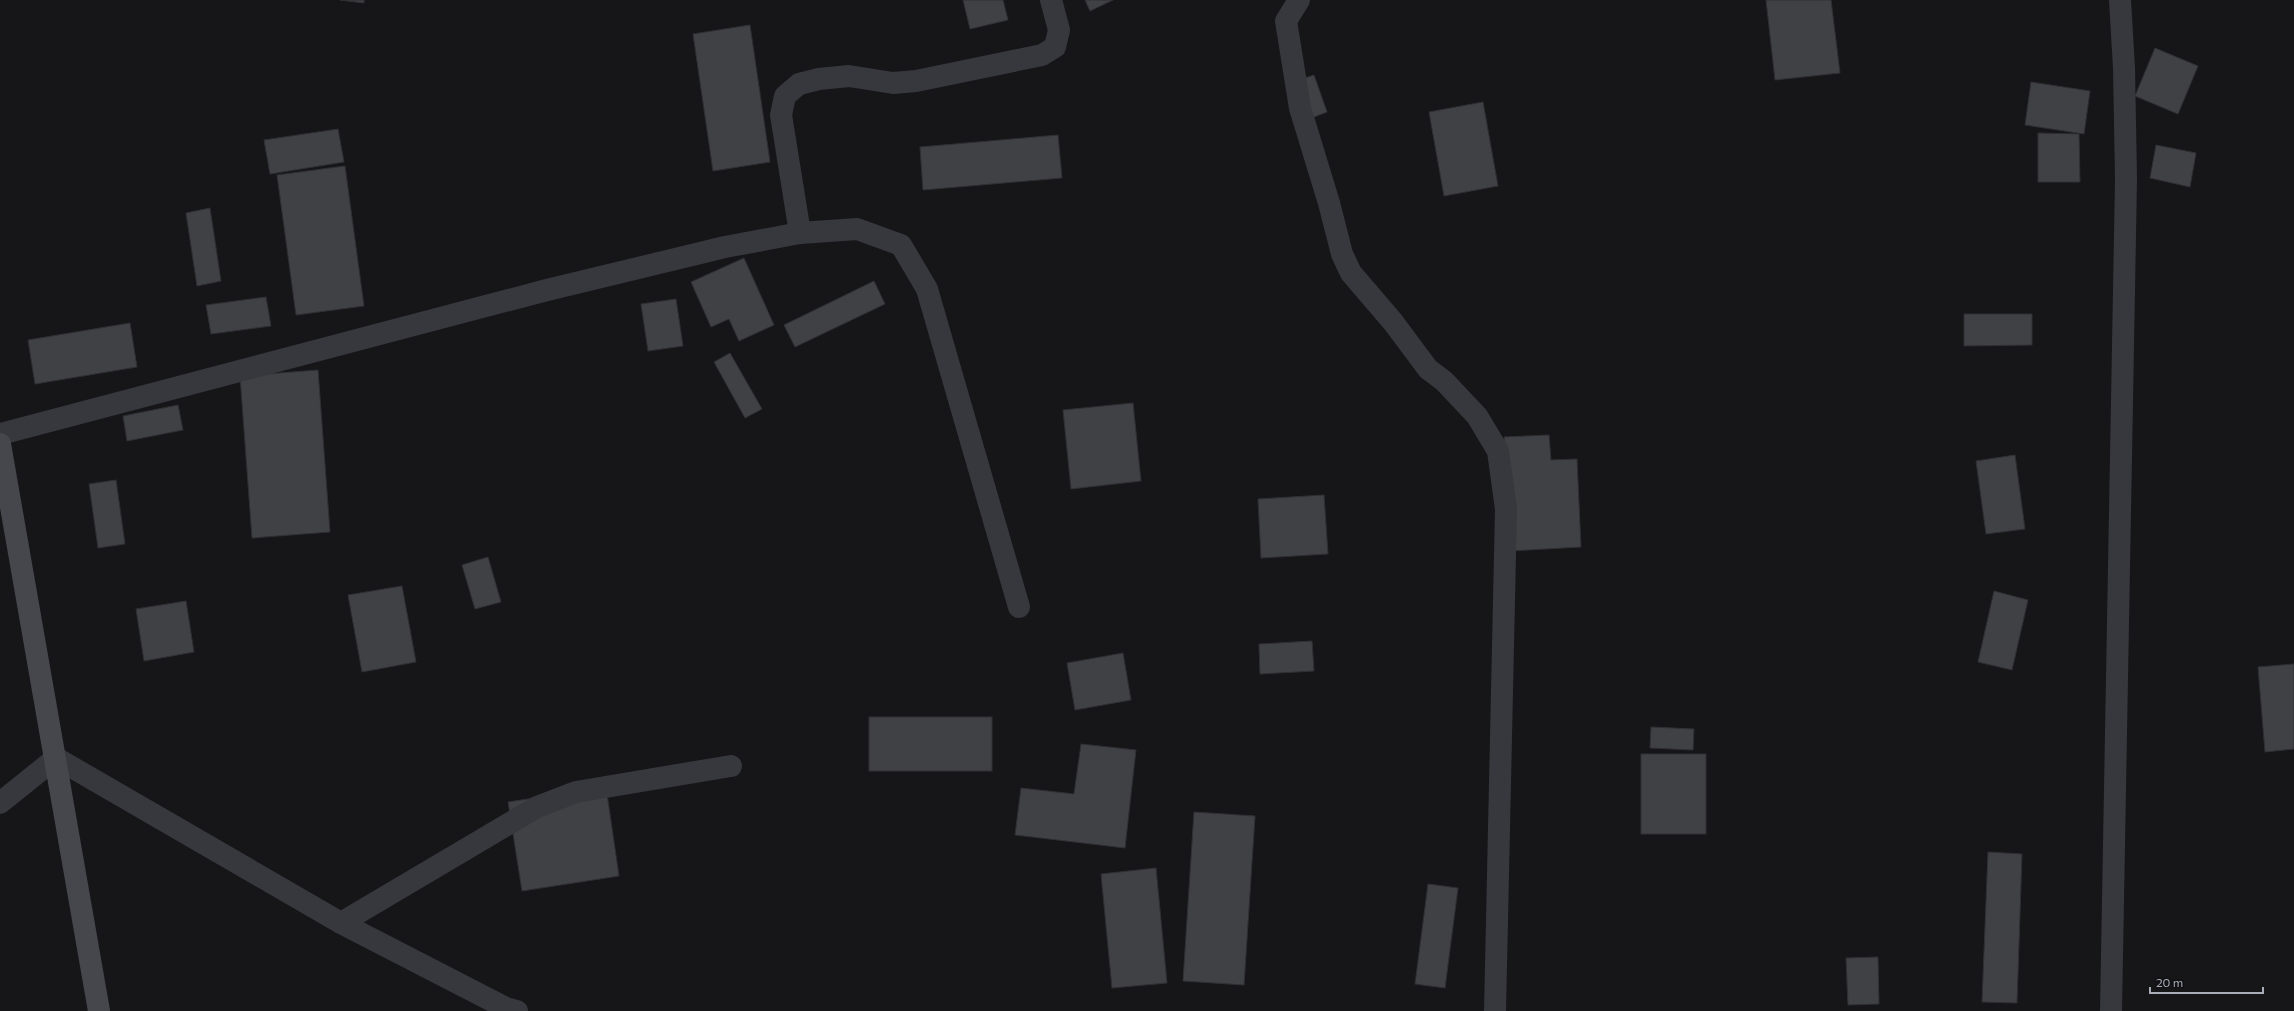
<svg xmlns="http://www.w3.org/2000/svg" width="2294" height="1011" viewBox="0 0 2294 1011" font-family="Commissioner,sans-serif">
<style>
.building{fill:#404145;stroke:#303034}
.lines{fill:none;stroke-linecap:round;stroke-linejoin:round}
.street{stroke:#37383d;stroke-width:22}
.secondary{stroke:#45474d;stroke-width:22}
</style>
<rect width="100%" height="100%" fill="#161618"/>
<g class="building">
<polygon points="340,0 364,0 364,3"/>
<polygon points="963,0 1003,0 1008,20 970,29"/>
<polygon points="1085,0 1113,0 1090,11"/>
<polygon points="1766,0 1831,0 1840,73 1775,80"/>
<polygon points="750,25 770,162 713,171 693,34"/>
<polygon points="2155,48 2198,66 2178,114 2135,96"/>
<polygon points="1314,75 1327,112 1309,119 1296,81"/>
<polygon points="2031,82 2090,91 2084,134 2025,125"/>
<polygon points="1483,102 1498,186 1444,196 1429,112"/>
<polygon points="338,129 344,162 270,174 264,140"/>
<polygon points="2038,133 2079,134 2080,182 2038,182"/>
<polygon points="1058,135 1062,178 923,190 920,147"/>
<polygon points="2156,145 2196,153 2190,187 2150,178"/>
<polygon points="345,166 364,306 296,315 277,175"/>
<polygon points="210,208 221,281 197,286 186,213"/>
<polygon points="744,258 774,325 739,341 729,319 711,327 691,282"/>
<polygon points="874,281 885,304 795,347 784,325"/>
<polygon points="266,297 271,326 211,334 206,305"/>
<polygon points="676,299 683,346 648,351 641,304"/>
<polygon points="1964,314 2032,314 2032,345 1964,346"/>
<polygon points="130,323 137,367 35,384 28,340"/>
<polygon points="730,353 762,409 745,418 714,362"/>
<polygon points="318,370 330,532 252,538 240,376"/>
<polygon points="1133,403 1141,481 1071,489 1063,410"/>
<polygon points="178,405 183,430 127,441 123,416"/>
<polygon points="1549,435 1551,460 1577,459 1581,547 1510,551 1504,437"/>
<polygon points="2015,455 2025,529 1986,534 1976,461"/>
<polygon points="116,480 125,544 98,548 89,484"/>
<polygon points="1324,495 1328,554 1261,558 1258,499"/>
<polygon points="488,557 501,602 475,609 462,565"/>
<polygon points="402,586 416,662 362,672 348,595"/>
<polygon points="1994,591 2028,600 2012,670 1978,662"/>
<polygon points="186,601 194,652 144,661 136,609"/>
<polygon points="1312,641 1314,671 1260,674 1259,644"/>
<polygon points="1123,653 1131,700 1075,710 1067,663"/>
<polygon points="2294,664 2294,749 2265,752 2258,667"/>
<rect x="869" y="717" width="123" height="54"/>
<polygon points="1651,727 1694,729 1693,750 1650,748"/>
<polygon points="1081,744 1136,750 1125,848 1015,835 1021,788 1074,794"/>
<rect x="1641" y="754" width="65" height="80"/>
<polygon points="606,787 619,876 522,891 508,802"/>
<polygon points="1194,812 1255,816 1244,985 1183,981"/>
<polygon points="1988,852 2022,854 2017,1003 1982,1002"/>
<polygon points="1156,868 1167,983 1112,988 1101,874"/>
<polygon points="1428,884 1458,888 1445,988 1415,984"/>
<polygon points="1878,957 1879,1004 1848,1005 1846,958"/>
</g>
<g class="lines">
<g class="street">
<polyline points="1299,0 1286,21 1300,108 1329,203 1342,254 1351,273 1393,322 1428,369 1444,381 1477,416 1498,451 1506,509 1495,1011"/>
<polyline points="800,233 781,115 785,96 799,84 819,79 849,76 893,83 916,81 1042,55 1055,47 1059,30 1051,0"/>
<polyline points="0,434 547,290 725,247 800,233 857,229 901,245 927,289 1019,607"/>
<polyline points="0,803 56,758 341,923 506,1008 517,1011"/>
<polyline points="341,923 537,807 576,792 731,766"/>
<polyline points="2111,1011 2126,179 2124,68 2120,0"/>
</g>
<polyline class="secondary" points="0,444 99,1011"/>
</g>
<path d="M2150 987v6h113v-6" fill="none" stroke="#a8adb8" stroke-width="2"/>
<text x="2156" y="987" font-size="12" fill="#a8adb8" stroke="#111113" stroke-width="3" paint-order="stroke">20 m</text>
</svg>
